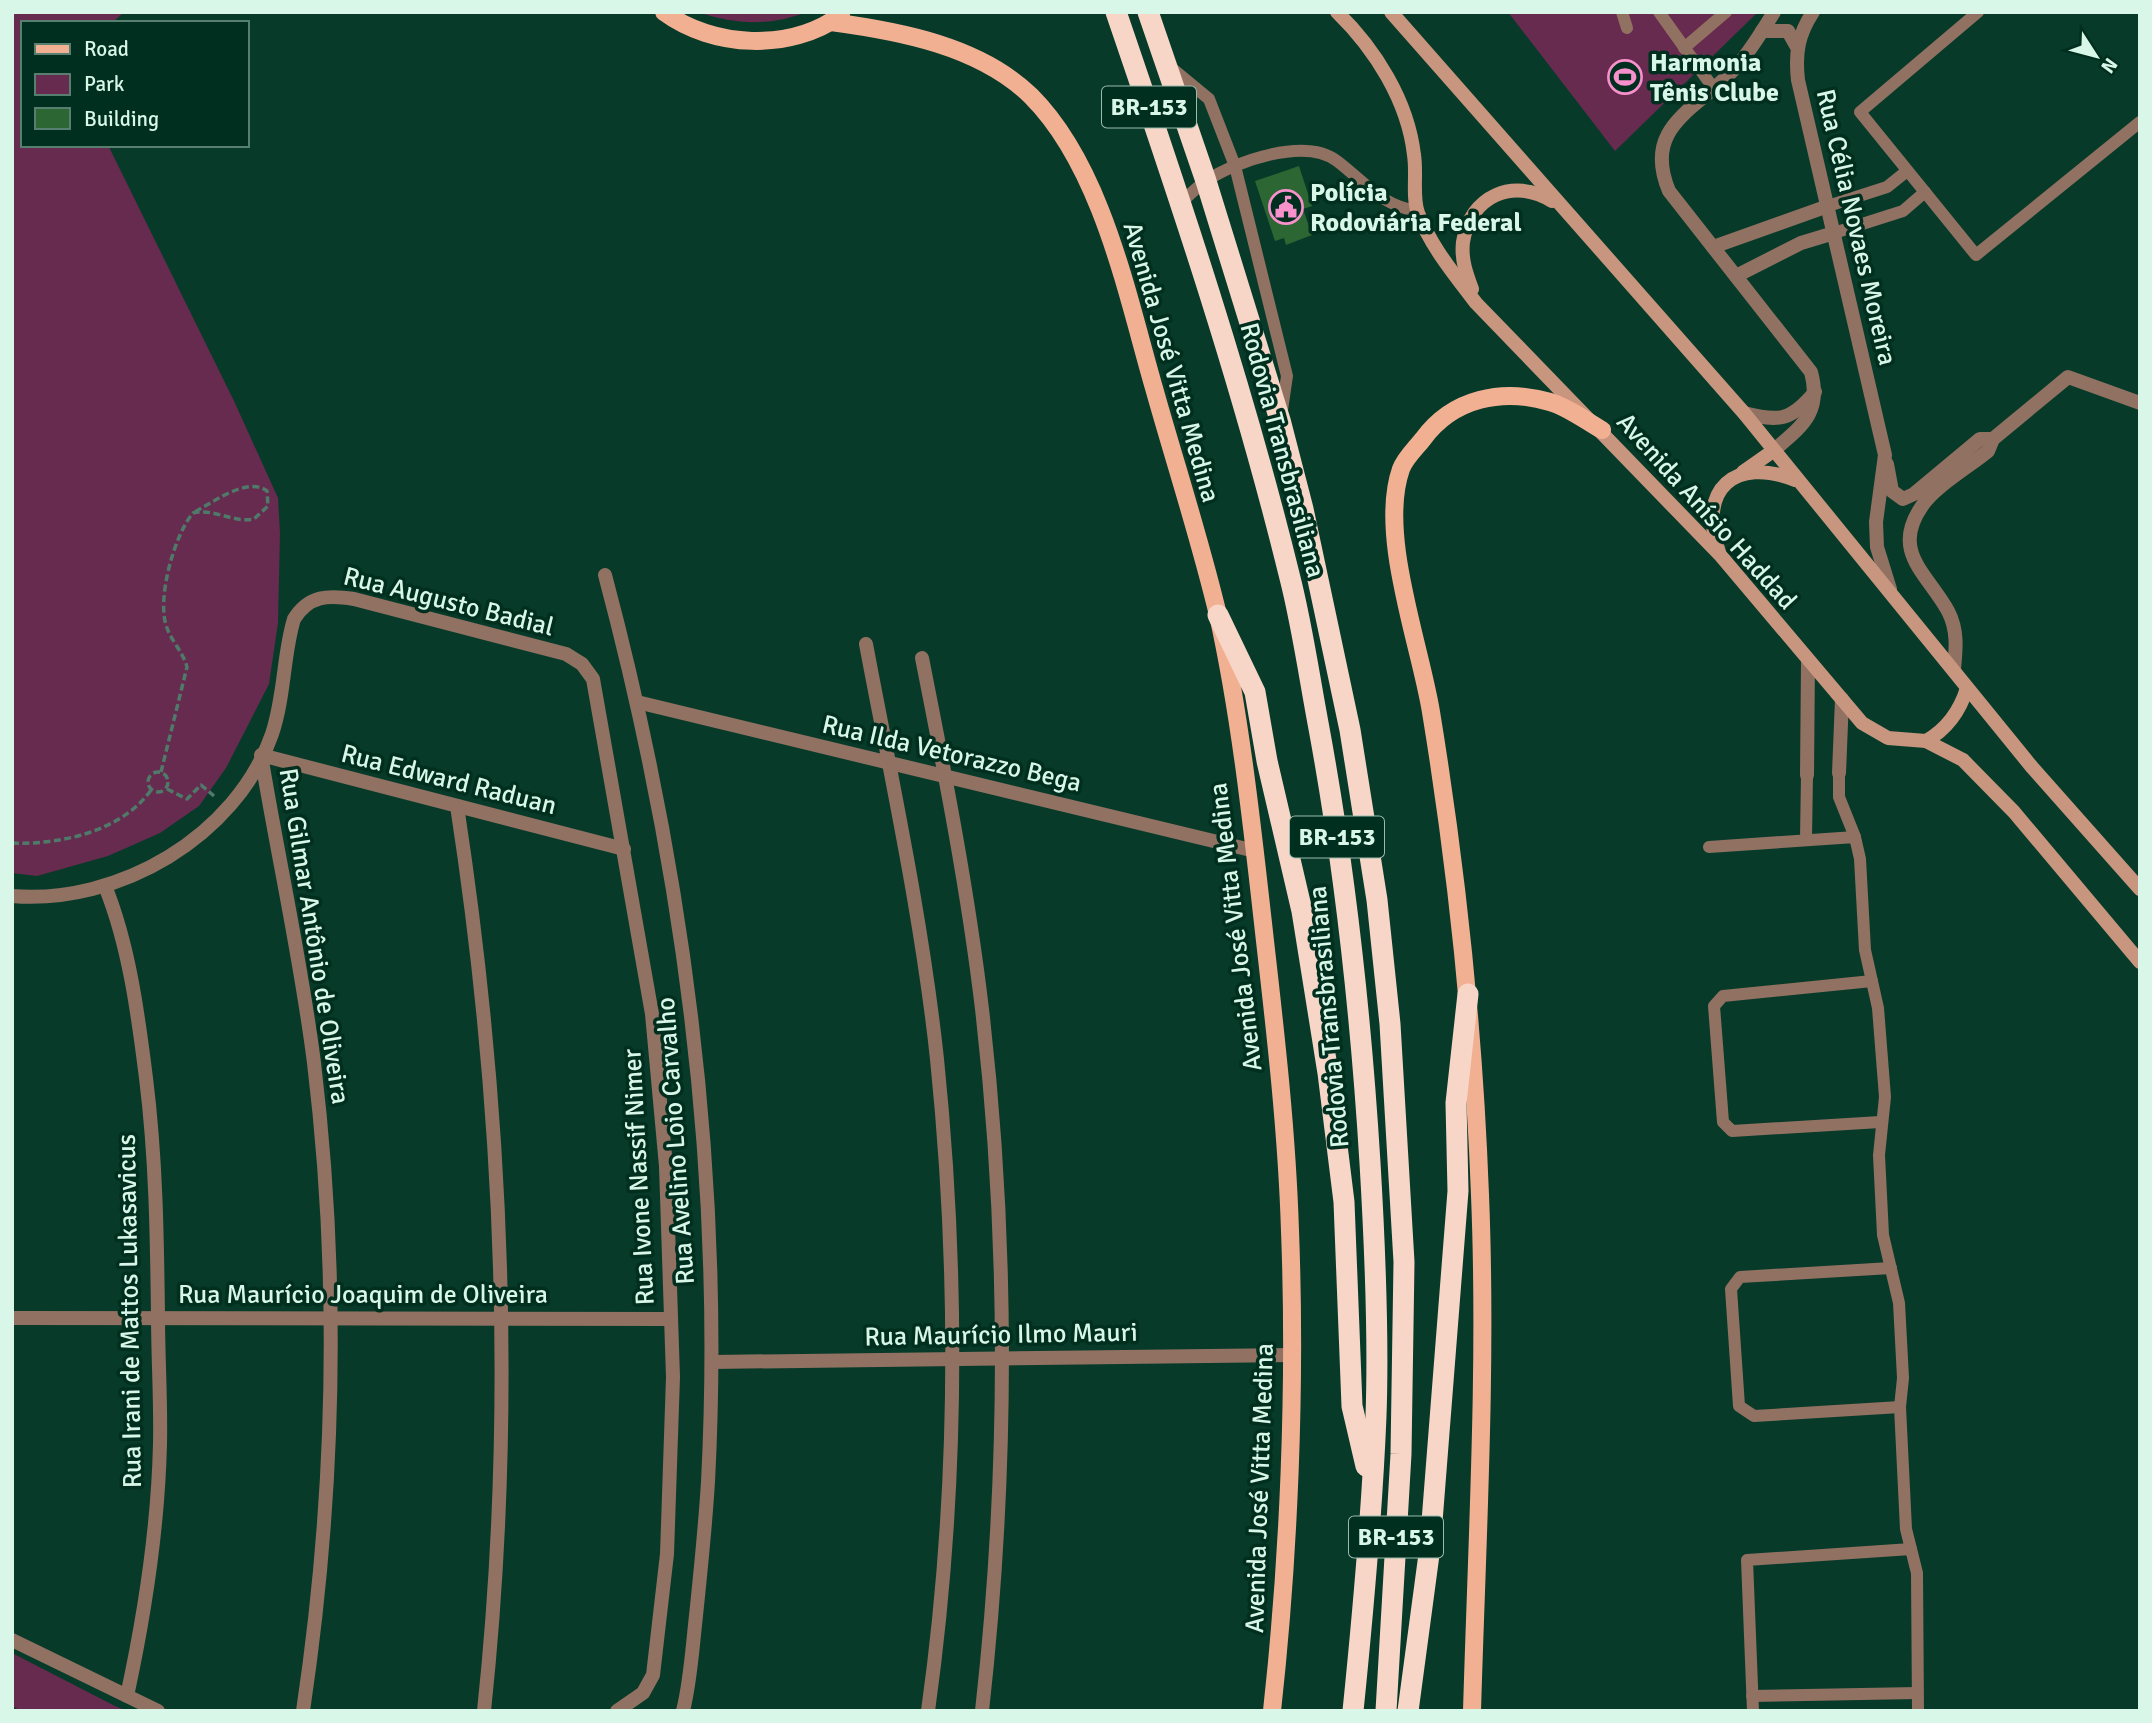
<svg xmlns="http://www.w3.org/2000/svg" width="2152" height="1723" viewBox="0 0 2152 1723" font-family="Signika,sans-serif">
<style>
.green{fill:#662b4e}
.building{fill:#2c6632}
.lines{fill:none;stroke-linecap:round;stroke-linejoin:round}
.path{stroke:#4f7a6a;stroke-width:3.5;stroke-dasharray:7 3.5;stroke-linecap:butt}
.service{stroke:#917162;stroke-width:12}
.minor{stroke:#917162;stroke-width:14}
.secondary{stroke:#c8957e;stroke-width:14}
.primary{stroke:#f2b092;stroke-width:18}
.motorway{stroke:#f7d6c8;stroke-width:21}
.labels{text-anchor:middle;stroke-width:7;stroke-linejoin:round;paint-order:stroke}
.shield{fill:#002f1f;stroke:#98bbac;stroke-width:2}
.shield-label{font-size:24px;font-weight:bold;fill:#d9f7e9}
.poi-label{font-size:26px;font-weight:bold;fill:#d9f7e9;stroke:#002f1f;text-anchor:start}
.street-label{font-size:26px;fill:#d9f7e9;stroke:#002f1f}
</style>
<rect width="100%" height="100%" fill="#083a29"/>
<g class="green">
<polygon points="12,12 124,12 112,23 23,23 23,145 108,145 234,401 278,498 280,533 278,623 269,684 226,768 199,806 160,833 108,856 37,876 12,873"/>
<path d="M 698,12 L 806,12 C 770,27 733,24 698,12 Z"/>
<polygon points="1508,12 1758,12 1615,151"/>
<polygon points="12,1653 115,1706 127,1711 21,1711 12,1706"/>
</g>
<polygon class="building" points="1299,166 1312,206 1303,209 1312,235 1286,245 1284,238 1275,241 1255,181"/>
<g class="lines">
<g class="path">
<circle cx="158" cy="782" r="10"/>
<path d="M 161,772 L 187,667 C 183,652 172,642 167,628 C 156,601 174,535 193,513 C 214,508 232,523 254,519 L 268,506 L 267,491 C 247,476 212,503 193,513"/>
<polyline points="167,789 187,799 201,785 214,796"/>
<path d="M 12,843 C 61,845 122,831 151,790"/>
</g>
<g class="service">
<polyline points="1622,12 1627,28"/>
<polyline points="1659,12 1714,89"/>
<polyline points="1978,12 1860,112 1976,255 2140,122"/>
<polyline points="1684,48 1726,12"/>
<polyline points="1169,66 1209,99 1235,166 1287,376 1282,410"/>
<path d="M 1182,202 C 1189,195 1197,187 1206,181 C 1236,161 1305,137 1337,161 C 1366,183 1380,205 1417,211"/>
<polyline points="1828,206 1887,187 1907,171"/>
<polyline points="1834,233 1903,211 1925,192"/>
<polyline points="1839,773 1839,797 1855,837"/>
<polyline points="1806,838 1807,775"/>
<polyline points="1709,847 1855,837 1860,859 1865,950 1878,1008 1885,1097 1879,1155 1883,1235 1899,1303 1903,1378 1900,1407 1906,1529 1917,1573 1918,1711"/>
<polyline points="1872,981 1723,996 1714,1006 1723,1122 1732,1131 1880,1122"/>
<polyline points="1891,1268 1740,1277 1731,1289 1739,1406 1754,1416 1900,1407"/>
<polyline points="1752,1696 1917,1693"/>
<polyline points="1753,1711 1747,1560 1911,1549"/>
</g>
<g class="minor">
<path d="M 1813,12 C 1798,35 1795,53 1798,80 L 1885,455 L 1876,522 L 1877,547 L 1890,589"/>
<polyline points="1762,31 1788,31 1797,47"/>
<polyline points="1713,247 1828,206"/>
<polyline points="1736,276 1801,243 1834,233"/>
<path d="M 1744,413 C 1779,422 1791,421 1815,392"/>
<path d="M 1773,451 C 1802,426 1822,413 1811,372 L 1669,191 C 1641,124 1700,109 1737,66 C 1751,50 1763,30 1774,12"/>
<polyline points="1887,464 1892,491 1903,499 1914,494 1980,439 1993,439"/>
<path d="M 605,575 C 684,872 724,1175 708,1482 C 705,1530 700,1578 695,1625 C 692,1653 690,1683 683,1711"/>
<path d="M 866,644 C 892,782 922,919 937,1059 C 959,1275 958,1496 928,1711"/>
<path d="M 922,658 C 945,774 968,891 982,1009 C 1009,1242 1008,1478 982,1711"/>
<path d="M 1954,669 C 1956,649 1958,630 1948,611 C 1928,574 1890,552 1922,506 C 1934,487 1970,466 1988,451 L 1993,439 L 2068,377 L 2140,403"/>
<polyline points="637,702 1255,851"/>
<polyline points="1839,773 1842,699"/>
<polyline points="1807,775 1808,662"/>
<path d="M 457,806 C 503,1106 516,1408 484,1711"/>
<path d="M 105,886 C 129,945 138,1014 146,1078 C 156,1158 157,1236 158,1316 C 158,1359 161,1401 160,1444 C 158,1529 145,1613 127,1696"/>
<path d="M 12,896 C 118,905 236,837 272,734 C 285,695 283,655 294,619 C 309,595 328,595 354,599 L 566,654 L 582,664 L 593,679 L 652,1014 L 666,1166 L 673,1377 L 667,1554 L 653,1675 L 643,1693 L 617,1711"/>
<polyline points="12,1318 671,1319"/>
<polyline points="712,1362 1291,1355"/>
<polyline points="12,1640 158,1711"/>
<path d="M 303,1711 C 335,1496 340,1278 314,1063 C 301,959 278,858 261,755 L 624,849"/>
</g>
<g class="secondary">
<path d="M 1337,12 C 1375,49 1408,101 1414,155 C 1417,173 1412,197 1418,213 C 1431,247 1455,275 1476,303 L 1721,556 L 1862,723 L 1888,738 L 1926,741 L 1963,760 L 2014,812 L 2140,962"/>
<polyline points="1391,12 1744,413 2031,766 2140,889"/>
<path d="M 1472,289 C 1466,273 1461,259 1463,242 C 1470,196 1513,177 1552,201"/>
<polyline points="1743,472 1773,451"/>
<path d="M 1719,552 C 1697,489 1735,456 1795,480"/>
<path d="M 1926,741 C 1947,729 1960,711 1967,688"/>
</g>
<g class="primary">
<path d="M 664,12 C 713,48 790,52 841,15"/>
<path d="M 831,22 C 899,31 980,46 1031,96 C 1102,167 1127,295 1154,388 C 1175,463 1200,539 1218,615 C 1241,719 1253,834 1265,941 C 1276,1037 1287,1134 1290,1231 C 1296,1387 1289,1557 1272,1711"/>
<path d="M 1472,1711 C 1477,1539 1487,1367 1480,1195 C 1474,1033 1457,871 1431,712 C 1420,644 1378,534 1401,469 C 1405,458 1416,448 1423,439 C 1453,398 1502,388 1550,402 C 1568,407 1586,421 1602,430"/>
</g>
<g class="motorway">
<path d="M 1116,12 C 1180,199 1243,386 1290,578 C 1302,625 1309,675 1318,723 C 1345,868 1361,1016 1370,1163 C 1375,1247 1379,1332 1376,1416 C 1372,1514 1363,1613 1353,1711"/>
<polyline points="1148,12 1206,181 1280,420 1303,509 1350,730 1377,900 1390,1024 1404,1262 1401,1454 1386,1711"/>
<polyline points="1218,615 1255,692 1267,761 1302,911 1328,1073 1344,1202 1352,1406 1366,1466"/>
<polyline points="1408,1711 1430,1547 1458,1191 1456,1103 1468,994"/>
</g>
</g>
<defs>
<g id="stadium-ring" transform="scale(1.75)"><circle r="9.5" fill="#002f1f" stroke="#f890cc" stroke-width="1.5"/><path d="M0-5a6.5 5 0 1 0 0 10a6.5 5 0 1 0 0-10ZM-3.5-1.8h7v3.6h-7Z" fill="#f890cc"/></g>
<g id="civic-ring" transform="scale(1.75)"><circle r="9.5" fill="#002f1f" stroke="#f890cc" stroke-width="1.5"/><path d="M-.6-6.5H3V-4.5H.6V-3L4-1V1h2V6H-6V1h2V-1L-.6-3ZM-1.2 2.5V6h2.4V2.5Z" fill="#f890cc"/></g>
</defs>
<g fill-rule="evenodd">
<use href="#stadium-ring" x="1625" y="77"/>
<use href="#civic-ring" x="1286" y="207"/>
</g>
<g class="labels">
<g class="shield">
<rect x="1102" y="86.5" width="94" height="41" rx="5"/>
<rect x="1290" y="816.5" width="94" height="41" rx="5"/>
<rect x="1349" y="1516.5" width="94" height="41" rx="5"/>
</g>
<g class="shield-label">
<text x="1149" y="115">BR-153</text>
<text x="1337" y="845">BR-153</text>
<text x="1396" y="1545">BR-153</text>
</g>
<g class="poi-label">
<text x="1650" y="71">Harmonia<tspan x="1650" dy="30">Tênis Clube</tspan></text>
<text x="1310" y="201">Polícia<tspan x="1310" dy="30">Rodoviária Federal</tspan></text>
</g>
<g class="street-label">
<text transform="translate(1857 227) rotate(77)" y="9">Rua Célia Novaes Moreira</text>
<text transform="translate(1172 362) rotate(74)" y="9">Avenida José Vitta Medina</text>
<text transform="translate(1283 450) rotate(75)" y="9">Rodovia Transbrasiliana</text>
<text transform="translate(1707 511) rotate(48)" y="9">Avenida Anísio Haddad</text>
<text transform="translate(449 601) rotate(14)" y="9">Rua Augusto Badial</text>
<text transform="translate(952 753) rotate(13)" y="9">Rua Ilda Vetorazzo Bega</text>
<text transform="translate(449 779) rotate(14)" y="9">Rua Edward Raduan</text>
<text transform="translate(1235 927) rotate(-97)" y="9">Avenida José Vitta Medina</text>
<text transform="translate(315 936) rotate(81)" y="9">Rua Gilmar Antônio de Oliveira</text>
<text transform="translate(1328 1017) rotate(-95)" y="9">Rodovia Transbrasiliana</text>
<text transform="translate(675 1141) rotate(-94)" y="9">Rua Avelino Loio Carvalho</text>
<text transform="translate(638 1177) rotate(-93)" y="9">Rua Ivone Nassif Nimer</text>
<text x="363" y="1303">Rua Maurício Joaquim de Oliveira</text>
<text transform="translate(129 1311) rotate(-91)" y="9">Rua Irani de Mattos Lukasavicus</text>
<text transform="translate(1001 1334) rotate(-1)" y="9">Rua Maurício Ilmo Mauri</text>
<text transform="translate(1259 1488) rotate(-88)" y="9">Avenida José Vitta Medina</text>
</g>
</g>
<rect width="2152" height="1723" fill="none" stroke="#d9f7e9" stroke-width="28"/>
<rect x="21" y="21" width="228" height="126" fill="#002f1f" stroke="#577f70" stroke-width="2"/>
<rect x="35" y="44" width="35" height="10" fill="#f2b092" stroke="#577f70" stroke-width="2"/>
<text x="84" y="56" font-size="21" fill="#d9f7e9">Road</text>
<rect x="35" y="74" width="35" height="21" fill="#662b4e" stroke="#577f70" stroke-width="2"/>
<text x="84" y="91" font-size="21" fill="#d9f7e9">Park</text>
<rect x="35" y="108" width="35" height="21" fill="#2c6632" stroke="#577f70" stroke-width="2"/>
<text x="84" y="126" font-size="21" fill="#d9f7e9">Building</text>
<g transform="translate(2096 56) rotate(126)" stroke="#002f1f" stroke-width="5" paint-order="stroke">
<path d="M0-5L12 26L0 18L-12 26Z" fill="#d9f7e9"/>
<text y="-10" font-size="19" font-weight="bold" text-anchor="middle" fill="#d9f7e9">N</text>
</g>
</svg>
